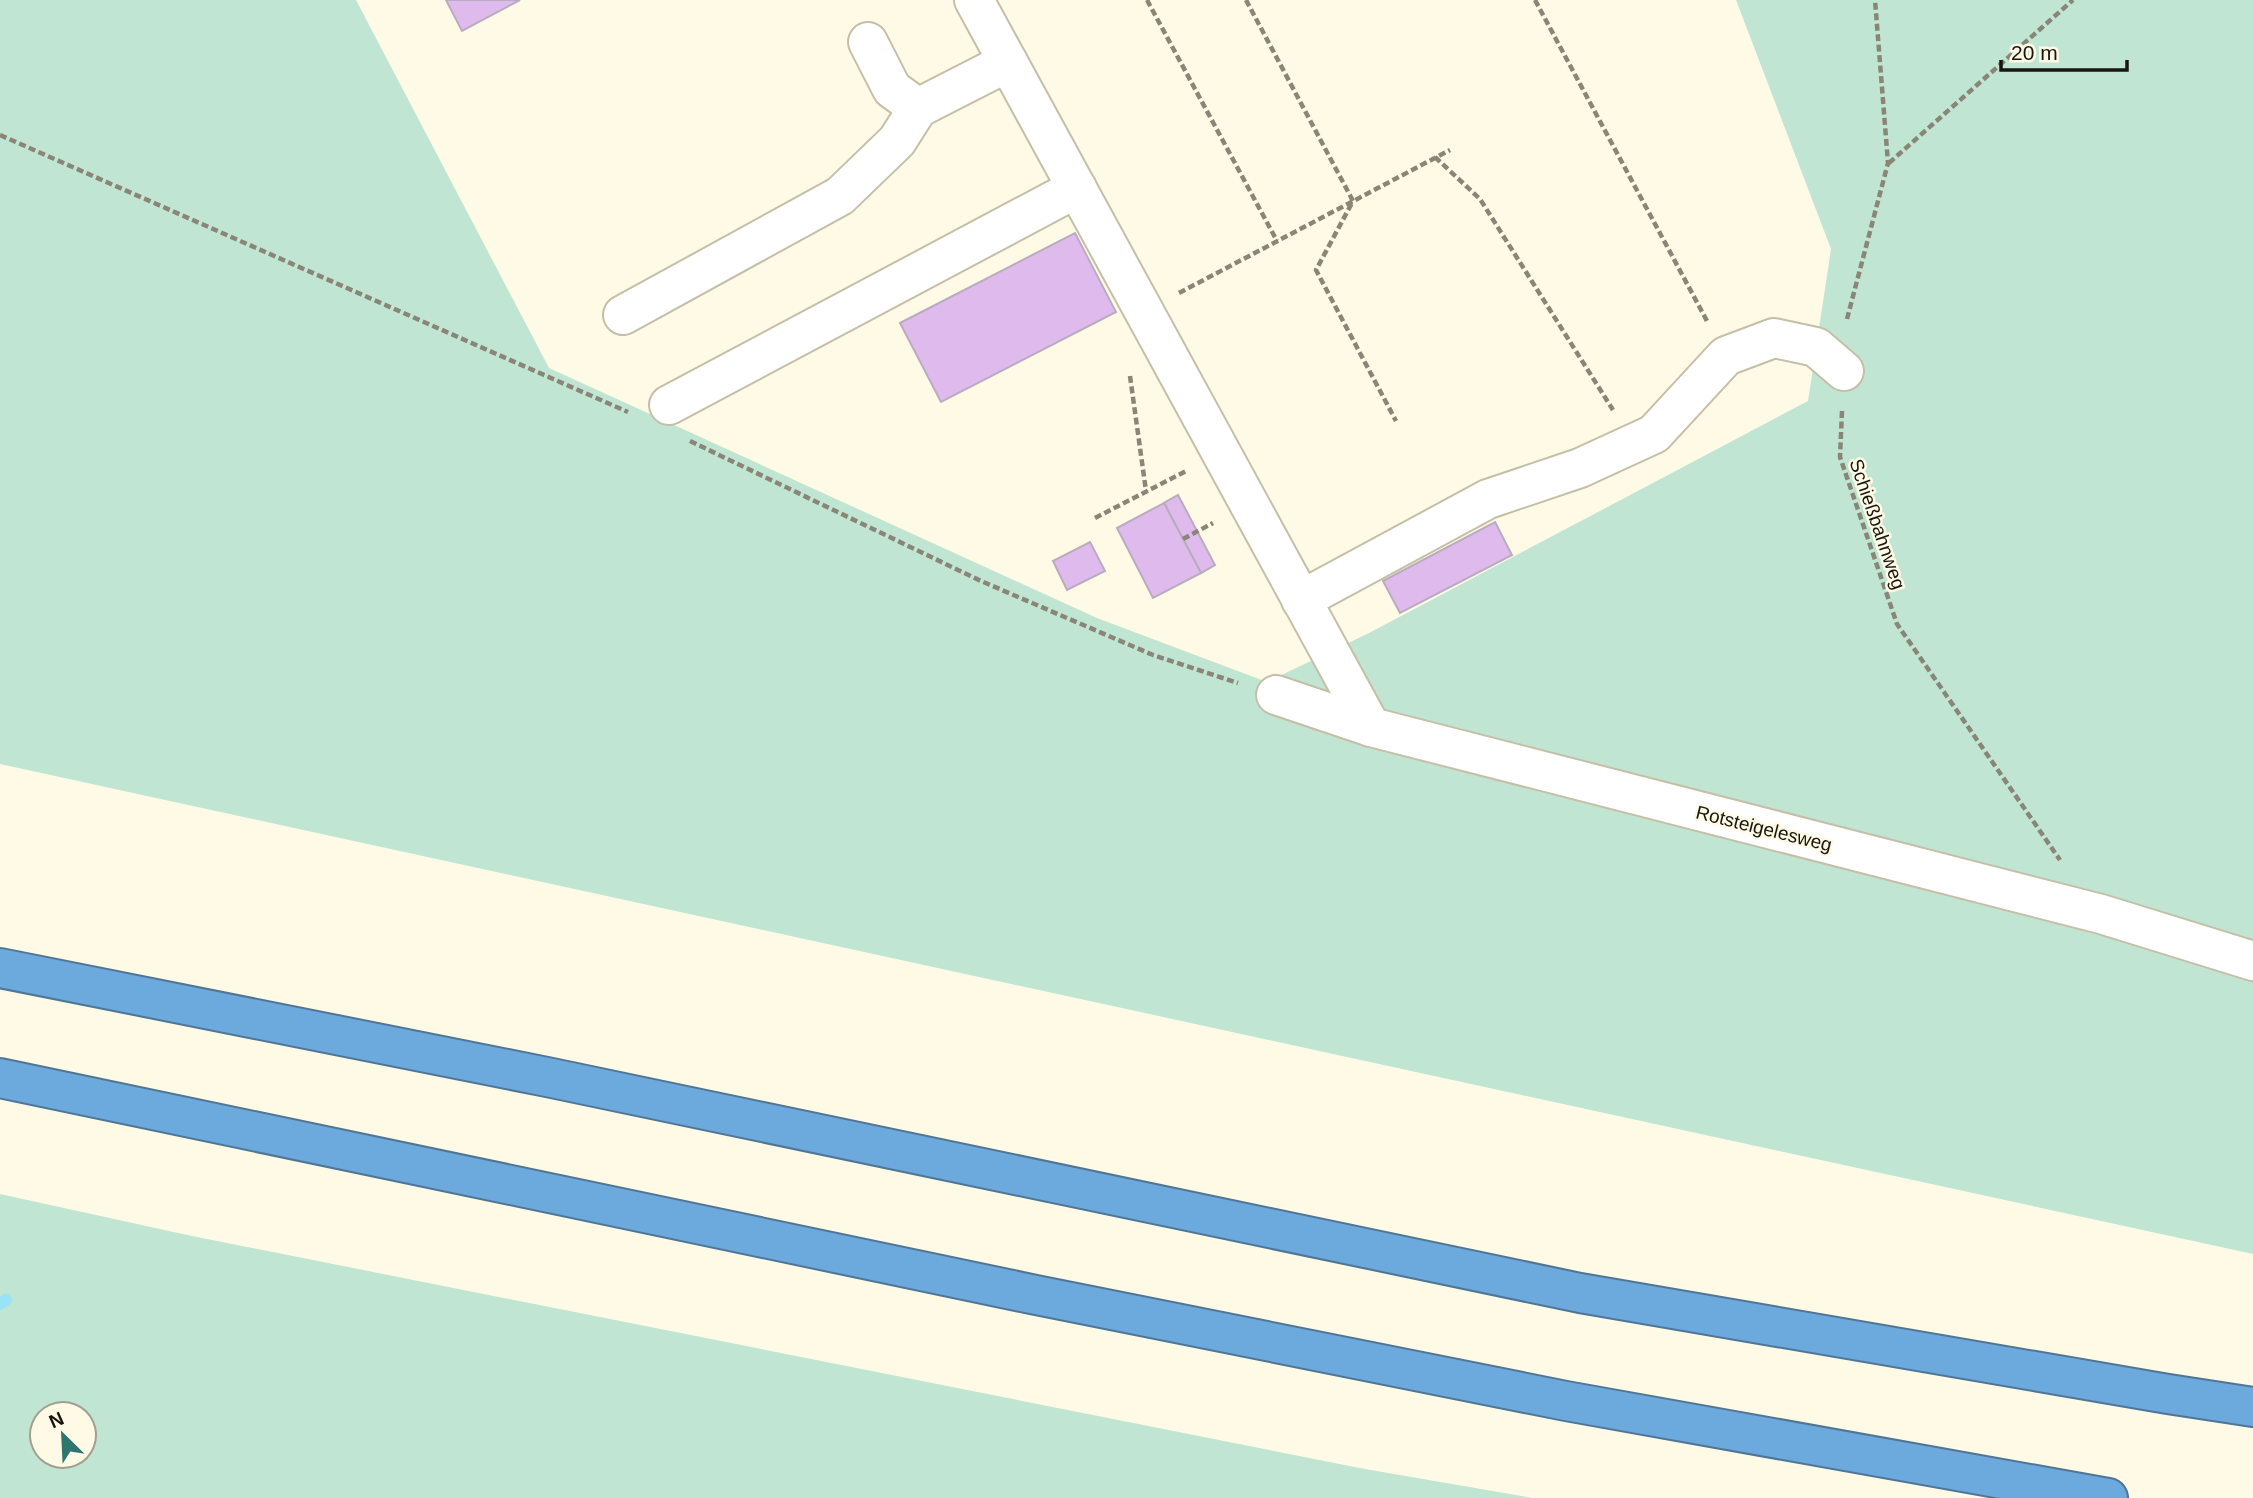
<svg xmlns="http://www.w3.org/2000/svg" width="2253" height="1498" viewBox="0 0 2253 1498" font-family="Arial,sans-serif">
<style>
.green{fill:#c0e6d3;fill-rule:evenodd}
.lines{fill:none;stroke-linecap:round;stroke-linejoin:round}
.stream{stroke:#99e3f6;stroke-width:12}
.building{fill:#debbec;stroke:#baacc0;stroke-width:2}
.minor-casing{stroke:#c5bfa8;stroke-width:42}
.highway-casing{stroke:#4f7695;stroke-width:42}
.path{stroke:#898678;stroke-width:4.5;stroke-dasharray:7 3.5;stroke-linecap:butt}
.minor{stroke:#fff;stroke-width:38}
.highway{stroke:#6ca9dd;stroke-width:38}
.labels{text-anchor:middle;stroke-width:5;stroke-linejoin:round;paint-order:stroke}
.street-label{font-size:19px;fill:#18160e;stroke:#fefae6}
</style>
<rect width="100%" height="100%" fill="#fefae6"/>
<g class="green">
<polygon points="0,0 356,0 549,368 1097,618 1267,682 1369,633 1808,401 1831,249 1736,0 2253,0 2253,1254 0,764"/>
<path d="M 0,1194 L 192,1236 L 1365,1469 L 1533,1498 L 0,1498 ZM 84,1414 L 84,1456 L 42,1456 L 42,1414 Z"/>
</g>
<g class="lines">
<polyline class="stream" points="0,1304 6,1300"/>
</g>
<g class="building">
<polygon points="446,0 520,0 462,31"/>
<polygon points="1075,233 1116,312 941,402 900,323"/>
<polygon points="1178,495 1215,565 1201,573 1164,503"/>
<polygon points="1164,503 1201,573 1153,598 1117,528"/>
<polygon points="1495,522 1512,555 1400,613 1383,581"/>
<polygon points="1090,542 1105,571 1067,590 1053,561"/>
</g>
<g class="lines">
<g class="minor-casing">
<g id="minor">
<polyline points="974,0 1371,727"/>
<polyline points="868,42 892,89 918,108"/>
<polyline points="623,315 840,196 897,141 918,108 1008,62"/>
<polyline points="669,405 1077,188"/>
<polyline points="1301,600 1488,499 1580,468 1654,434 1726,356 1774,338 1816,347 1844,371"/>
<polyline points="1276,695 1371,727 2101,914 2253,961"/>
</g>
</g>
<g class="highway-casing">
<g id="highway">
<polyline points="0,968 547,1077 1580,1293 2168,1394 2253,1407"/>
<polyline points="0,1078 1036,1295 1566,1401 2108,1498"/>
</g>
</g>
<g class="path">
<polyline points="1147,0 1277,241"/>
<polyline points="1246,0 1353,201 1316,270 1396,421"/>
<polyline points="1535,0 1707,321"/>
<polyline points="0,135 628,412"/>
<polyline points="1435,157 1480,199 1613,410"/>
<polyline points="1889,163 2073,0"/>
<polyline points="1179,293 1450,150"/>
<polyline points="1847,319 1888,163 1875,0"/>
<polyline points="1130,376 1146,491"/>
<polyline points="1842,411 1840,457 1897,624 2060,860"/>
<polyline points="690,441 981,581 1153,655 1238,683"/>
<polyline points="1095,518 1186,471"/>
<polyline points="1183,539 1213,523"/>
</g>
<use href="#minor" class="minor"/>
<use href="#highway" class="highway"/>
</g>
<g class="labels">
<g class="street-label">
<text transform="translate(1878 524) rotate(71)" y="7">Schießbahnweg</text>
<text transform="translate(1764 828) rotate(14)" y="7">Rotsteigelesweg</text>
</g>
</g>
<g transform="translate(63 1435) rotate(336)"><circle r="33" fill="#fefae6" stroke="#a29f90" stroke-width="2"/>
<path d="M0-5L12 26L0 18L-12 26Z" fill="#2e766e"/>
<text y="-10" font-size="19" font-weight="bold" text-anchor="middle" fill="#18160e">N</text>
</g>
<path d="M2001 60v10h126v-10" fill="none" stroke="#18160e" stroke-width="3.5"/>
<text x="2011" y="60" font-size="21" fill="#18160e" stroke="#fefae6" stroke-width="5" paint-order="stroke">20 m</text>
</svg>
